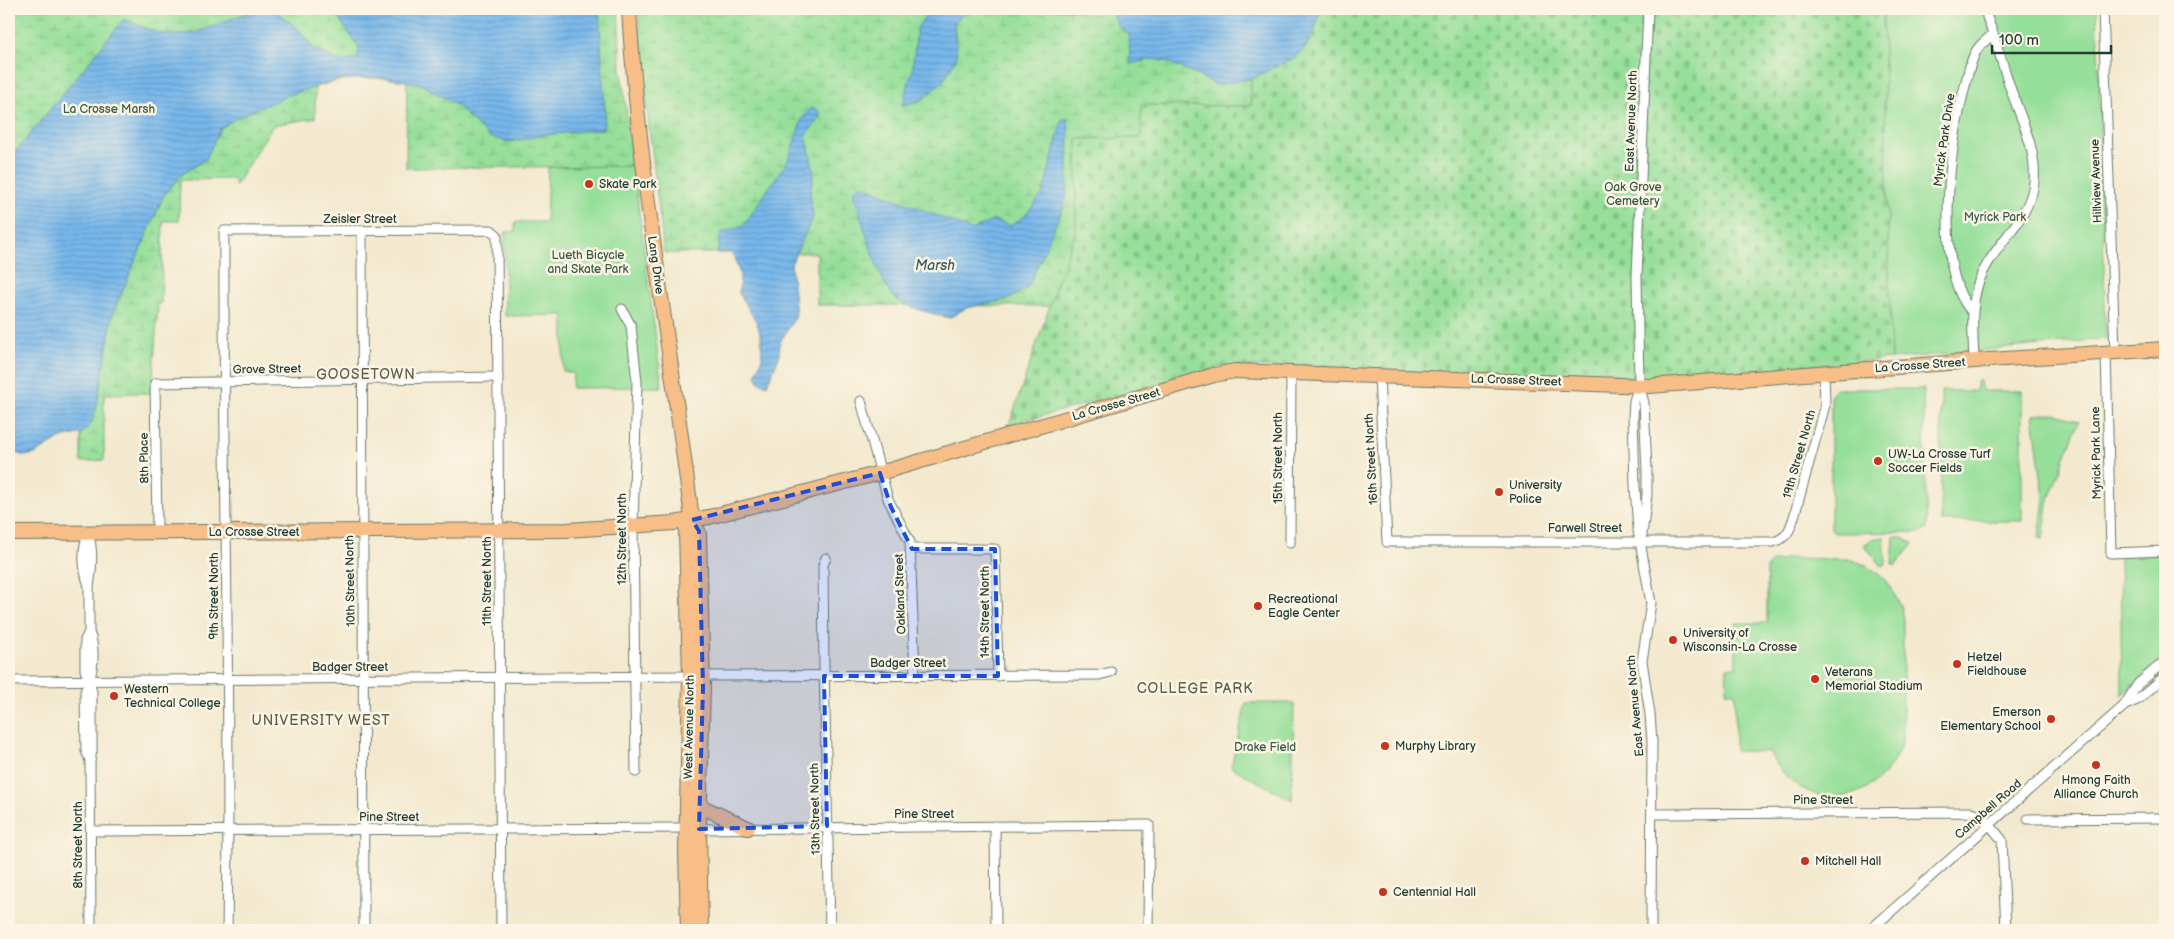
<svg xmlns="http://www.w3.org/2000/svg" width="2174" height="939" viewBox="0 0 2174 939" font-family="'Balsamiq Sans',sans-serif">
<style>
.wetland{fill:url(#wetland-marsh);stroke:#5a8e67}
.cemetery{fill:url(#cemetery-stones);stroke:#5a8e67}
.park{fill:#96df9a;stroke:#5a8e67}
.water{fill:url(#water-rules);stroke:#4b7a90}
.lines{fill:none;stroke-linecap:round;stroke-linejoin:round}
.street-casing{stroke:#69796a;stroke-width:11}
.primary-casing{stroke:#69796a;stroke-width:16}
.street{stroke:#fff;stroke-width:9}
.primary{stroke:#f7be87;stroke-width:14}
.marked{fill:#1d4ed8;fill-opacity:0.2;stroke:#1d4ed8;stroke-width:4;stroke-dasharray:10 6;stroke-linejoin:round}
.poi-dot{fill:#c8321e;stroke:#fcf5e5;stroke-width:2}
.labels{text-anchor:middle;stroke-width:5;stroke-linejoin:round;paint-order:stroke}
.park-label{font-size:12px;fill:#375d48;stroke:#fcf5e5}
.street-label{font-size:12px;fill:#1f3d34;stroke:#fcf5e5}
.poi-label{font-size:12px;fill:#1f3d34;stroke:#fcf5e5;text-anchor:start}
.water-label{font-size:14px;font-style:italic;fill:#355c62;stroke:#fcf5e5}
.neighbourhood-label{font-size:14px;letter-spacing:1px;fill:#5f604c;stroke:#fcf5e5}
</style>
<defs>
<pattern id="wetland-marsh" width="20" height="14" patternUnits="userSpaceOnUse" patternTransform="scale(1.25)"><rect width="20" height="14" fill="#96df9a"/><path d="M1 5h8M5 5V1M11 12h8M15 12V8" fill="none" stroke="#81c085"/></pattern>
<pattern id="cemetery-stones" width="16" height="16" patternUnits="userSpaceOnUse" patternTransform="scale(1.25)"><rect width="16" height="16" fill="#96df9a"/><path d="M2 7V4a2 2 0 0 1 4 0v3zM10 15v-3a2 2 0 0 1 4 0v3z" fill="#81c085"/></pattern>
<pattern id="water-rules" width="6" height="5" patternUnits="userSpaceOnUse" patternTransform="scale(1.25)"><rect width="6" height="5" fill="#77b7eb"/><path d="M0 2.5h6" fill="none" stroke="#6196bf"/></pattern>
</defs>
<rect width="100%" height="100%" fill="#fcf5e5"/>
<filter id="ink" filterUnits="userSpaceOnUse"><feTurbulence type="fractalNoise" baseFrequency=".02" numOctaves="2"/><feDisplacementMap in="SourceGraphic" scale="10" xChannelSelector="R" yChannelSelector="G"/><feConvolveMatrix kernelMatrix="1 2 1 2 8 2 1 2 1" color-interpolation-filters="sRGB"/></filter>
<filter id="wash" filterUnits="userSpaceOnUse"><feTurbulence type="fractalNoise" baseFrequency=".0096" numOctaves="4" result="noise"/><feDisplacementMap in="SourceGraphic" scale="20" xChannelSelector="R" yChannelSelector="G"/><feGaussianBlur stdDeviation="1.12" result="paint"/><feColorMatrix in="noise" values="0 0 0 0 0 0 0 0 0 0 0 0 0 0 0 0 0 1.4 0 .05"/><feComposite in="paint" operator="in"/></filter>
<g filter="url(#wash)">
<rect width="100%" height="100%" fill="#f3e9cf"/>
<g class="wetland">
<path d="M 9,9 L 618,9 L 621,69 L 633,166 L 406,168 L 407,81 C 374,76 348,77 315,87 L 315,118 L 273,125 L 235,186 L 234,179 L 180,180 L 179,221 L 163,221 L 161,303 L 158,304 L 152,393 L 104,394 L 104,460 L 81,462 L 80,227 L 9,228 Z"/>
<polygon points="638,9 1251,9 1251,106 1142,105 1141,138 1077,139 1076,229 1050,306 817,305 817,253 664,253 646,101"/>
</g>
<polygon class="cemetery" points="1251,9 1883,9 1891,359 1643,379 1225,366 1009,425 1076,229 1077,139 1141,138 1141,105 1251,106"/>
<g class="park">
<polygon points="1883,9 2097,9 2106,339 1891,359"/>
<polygon points="633,166 662,387 572,388 573,373 563,371 564,315 505,316 505,232 515,232 515,222 546,222 548,167"/>
<polygon points="1978,380 1980,381 1982,391 2022,391 2022,521 1941,521 1941,391 1975,391"/>
<polygon points="1836,389 1923,389 1927,529 1922,532 1835,533 1831,528 1831,394"/>
<polygon points="2041,414 2057,414 2079,421 2049,499 2043,539 2039,538 2044,498 2033,415"/>
<polygon points="1894,536 1902,537 1913,544 1895,566 1892,564"/>
<polygon points="1884,537 1886,564 1882,566 1864,545 1872,539"/>
<polygon points="2120,555 2165,555 2165,656 2122,695"/>
<path d="M 1786,558 L 1848,559 L 1866,565 L 1887,581 L 1901,607 L 1903,620 L 1903,738 C 1890,791 1830,818 1787,777 C 1780,769 1773,762 1770,752 L 1735,751 L 1735,692 L 1726,691 L 1727,667 L 1736,667 L 1736,623 L 1767,623 L 1767,567 L 1773,561 L 1780,561 Z"/>
<polygon points="1246,703 1294,703 1292,800 1231,767"/>
</g>
<g class="water">
<path d="M 264,9 L 278,13 L 296,27 L 313,48 L 341,62 L 358,59 L 359,47 L 332,9 L 599,9 L 605,115 L 603,129 L 544,135 L 510,142 L 489,137 L 456,105 L 419,83 L 378,77 L 338,80 L 289,95 L 234,119 L 220,129 L 206,159 L 181,175 L 164,195 L 113,313 L 96,410 L 90,426 L 83,433 L 61,438 L 35,454 L 25,456 L 9,451 L 9,160 L 124,19 C 138,25 156,34 171,35 C 204,37 233,13 264,9 Z"/>
<polygon points="930,9 984,9 963,14 954,23 957,57 943,81 923,99 902,106 912,72 917,28"/>
<path d="M 1055,9 L 1321,9 L 1313,36 L 1298,56 L 1253,78 L 1218,85 L 1168,62 L 1153,59 L 1130,64 L 1129,34 C 1118,29 1114,21 1113,9 L 1082,11 Z"/>
<polygon points="811,108 818,110 821,115 806,136 814,172 810,193 813,217 791,264 796,316 780,342 779,357 767,385 759,382 756,374 762,358 761,337 757,323 739,293 740,274 732,252 717,253 721,233 744,225 788,160 802,119"/>
<path d="M 1062,119 L 1068,119 L 1069,136 L 1067,192 L 1064,206 L 1028,287 L 1010,299 L 966,308 L 949,318 C 932,313 910,309 895,298 C 879,285 860,214 853,191 L 859,185 L 868,188 L 972,230 L 994,220 L 1010,226 L 1025,216 L 1043,193 Z"/>
</g>
</g>
<g filter="url(#ink)">
<g class="lines">
<g class="street-casing">
<g id="street">
<polyline points="2103,9 2115,352"/>
<polyline points="362,232 364,930"/>
<polyline points="622,309 631,326 637,382 633,526 636,772"/>
<path d="M 1972,312 C 1932,269 1951,139 1965,86 C 1968,74 1971,57 1979,47 C 1983,42 1989,38 1993,34"/>
<polyline points="2106,352 2111,553 2165,551"/>
<path d="M 1974,361 C 1973,332 1969,301 1982,274 C 1996,243 2031,217 2034,182 C 2037,150 2021,119 2011,90 C 2003,66 1996,41 1987,17 L 1986,9"/>
<path d="M 1379,375 L 1387,542 L 1773,542 C 1788,538 1790,529 1794,517 L 1825,405 L 1824,372"/>
<polyline points="1639,384 1634,401 1633,416 1635,486 1638,530 1651,603 1642,661 1650,714 1652,742 1651,930"/>
<polyline points="861,401 888,499 910,542 915,676"/>
<polyline points="157,532 155,383 498,377"/>
<path d="M 88,533 C 94,550 92,569 89,586 C 83,569 82,550 88,533 Z"/>
<polyline points="1642,535 1647,495 1647,471 1644,403 1639,384 1637,277 1648,9"/>
<polyline points="1290,543 1291,373"/>
<polyline points="911,549 995,549 998,676"/>
<polyline points="826,558 823,565 824,667 830,930"/>
<path d="M 89,586 L 89,632 L 85,640 L 85,670 L 89,681 C 94,666 95,646 89,632"/>
<polyline points="703,676 1099,675 1111,672"/>
<polyline points="9,681 690,676"/>
<polygon points="89,681 92,692 92,751 90,760 86,751 85,692"/>
<polyline points="2124,706 2139,699 2165,676"/>
<polyline points="90,760 91,930"/>
<polyline points="1652,814 1971,812 1982,815 2002,840 2006,930"/>
<polyline points="2028,819 2165,818"/>
<polyline points="995,826 996,930"/>
<polyline points="699,829 1149,825 1148,930"/>
<polyline points="91,831 686,828"/>
<path d="M 227,930 C 231,697 223,464 224,231 L 491,230 L 497,235 L 501,930"/>
<polyline points="1870,930 2124,706 2138,684 2165,661"/>
</g>
</g>
<g class="primary-casing">
<g id="primary">
<path d="M 629,9 C 639,183 672,354 693,527 L 698,531 L 699,534 L 703,688 L 699,829 L 701,930"/>
<polyline points="9,533 567,530 674,523 709,517 880,473 1214,375 1235,371 1649,386 1974,361 2165,349"/>
<polyline points="700,806 748,828"/>
<polyline points="688,930 686,851 690,676 686,532 693,527"/>
</g>
</g>
<use href="#street" class="street"/>
<use href="#primary" class="primary"/>
</g>
</g>
<path class="marked" d="M 880,473 L 891,507 L 912,549 L 995,549 L 998,676 L 824,676 L 827,826 L 699,829 L 703,688 L 699,531 L 692,520 Z"/>
<g class="poi-dot">
<circle cx="589" cy="184" r="5"/>
<circle cx="1878" cy="461" r="5"/>
<circle cx="1499" cy="492" r="5"/>
<circle cx="1258" cy="606" r="5"/>
<circle cx="1673" cy="640" r="5"/>
<circle cx="1957" cy="664" r="5"/>
<circle cx="1815" cy="679" r="5"/>
<circle cx="114" cy="696" r="5"/>
<circle cx="2051" cy="719" r="5"/>
<circle cx="1385" cy="746" r="5"/>
<circle cx="2096" cy="765" r="5"/>
<circle cx="1805" cy="861" r="5"/>
<circle cx="1383" cy="892" r="5"/>
</g>
<g class="labels">
<g class="park-label">
<text x="109" y="113">La Crosse Marsh</text>
<text x="1633" y="191">Oak Grove<tspan x="1633" dy="14">Cemetery</tspan></text>
<text x="1995" y="221">Myrick Park</text>
<text x="588" y="259">Lueth Bicycle<tspan x="588" dy="14">and Skate Park</tspan></text>
<text x="1265" y="751">Drake Field</text>
</g>
<g class="street-label">
<text transform="translate(1631 121) rotate(-88)" y="4">East Avenue North</text>
<text transform="translate(1944 140) rotate(-82)" y="4">Myrick Park Drive</text>
<text transform="translate(2096 181) rotate(-92)" y="4">Hillview Avenue</text>
<text x="360" y="223">Zeisler Street</text>
<text transform="translate(656 265) rotate(82)" y="4">Lang Drive</text>
<text transform="translate(1920 365) rotate(-4)" y="4">La Crosse Street</text>
<text transform="translate(267 369) rotate(-1)" y="4">Grove Street</text>
<text transform="translate(1516 380) rotate(2)" y="4">La Crosse Street</text>
<text transform="translate(1116 404) rotate(-16)" y="4">La Crosse Street</text>
<text transform="translate(2096 453) rotate(-91)" y="4">Myrick Park Lane</text>
<text transform="translate(1799 454) rotate(-74)" y="4">19th Street North</text>
<text transform="translate(144 458) rotate(-91)" y="4">8th Place</text>
<text transform="translate(1278 458) rotate(-90)" y="4">15th Street North</text>
<text transform="translate(1371 459) rotate(-93)" y="4">16th Street North</text>
<text x="1585" y="532">Farwell Street</text>
<text x="254" y="536">La Crosse Street</text>
<text transform="translate(622 539) rotate(-90)" y="4">12th Street North</text>
<text transform="translate(350 581) rotate(-91)" y="4">10th Street North</text>
<text transform="translate(487 581) rotate(-90)" y="4">11th Street North</text>
<text transform="translate(900 594) rotate(-92)" y="4">Oakland Street</text>
<text transform="translate(214 596) rotate(-90)" y="4">9th Street North</text>
<text transform="translate(985 612) rotate(-90)" y="4">14th Street North</text>
<text x="908" y="667">Badger Street</text>
<text x="350" y="671">Badger Street</text>
<text transform="translate(1635 706) rotate(-95)" y="4">East Avenue North</text>
<text transform="translate(689 727) rotate(-89)" y="4">West Avenue North</text>
<text x="1823" y="804">Pine Street</text>
<text transform="translate(815 809) rotate(-91)" y="4">13th Street North</text>
<text transform="translate(1988 809) rotate(-41)" y="4">Campbell Road</text>
<text x="924" y="818">Pine Street</text>
<text x="389" y="821">Pine Street</text>
<text transform="translate(78 845) rotate(-90)" y="4">8th Street North</text>
</g>
<g class="poi-label">
<text x="599" y="188">Skate Park</text>
<text x="1888" y="458">UW-La Crosse Turf<tspan x="1888" dy="14">Soccer Fields</tspan></text>
<text x="1509" y="489">University<tspan x="1509" dy="14">Police</tspan></text>
<text x="1268" y="603">Recreational<tspan x="1268" dy="14">Eagle Center</tspan></text>
<text x="1683" y="637">University of<tspan x="1683" dy="14">Wisconsin-La Crosse</tspan></text>
<text x="1967" y="661">Hetzel<tspan x="1967" dy="14">Fieldhouse</tspan></text>
<text x="1825" y="676">Veterans<tspan x="1825" dy="14">Memorial Stadium</tspan></text>
<text x="124" y="693">Western<tspan x="124" dy="14">Technical College</tspan></text>
<text x="2041" y="716" text-anchor="end">Emerson<tspan x="2041" dy="14">Elementary School</tspan></text>
<text x="1395" y="750">Murphy Library</text>
<text x="2096" y="784" text-anchor="middle">Hmong Faith<tspan x="2096" dy="14">Alliance Church</tspan></text>
<text x="1815" y="865">Mitchell Hall</text>
<text x="1393" y="896">Centennial Hall</text>
</g>
<g class="water-label">
<text x="935" y="270">Marsh</text>
</g>
<g class="neighbourhood-label">
<text x="366" y="379">GOOSETOWN</text>
<text x="1195" y="693">COLLEGE PARK</text>
<text x="321" y="725">UNIVERSITY WEST</text>
</g>
</g>
<rect width="2174" height="939" fill="none" stroke="#fcf5e5" stroke-width="30"/>
<path d="M1992 45v8h119v-8" fill="none" stroke="#1f3d34" stroke-width="2.5"/>
<text x="1999" y="45" font-size="15" fill="#1f3d34" stroke="#fcf5e5" stroke-width="4" paint-order="stroke">100 m</text>
</svg>
